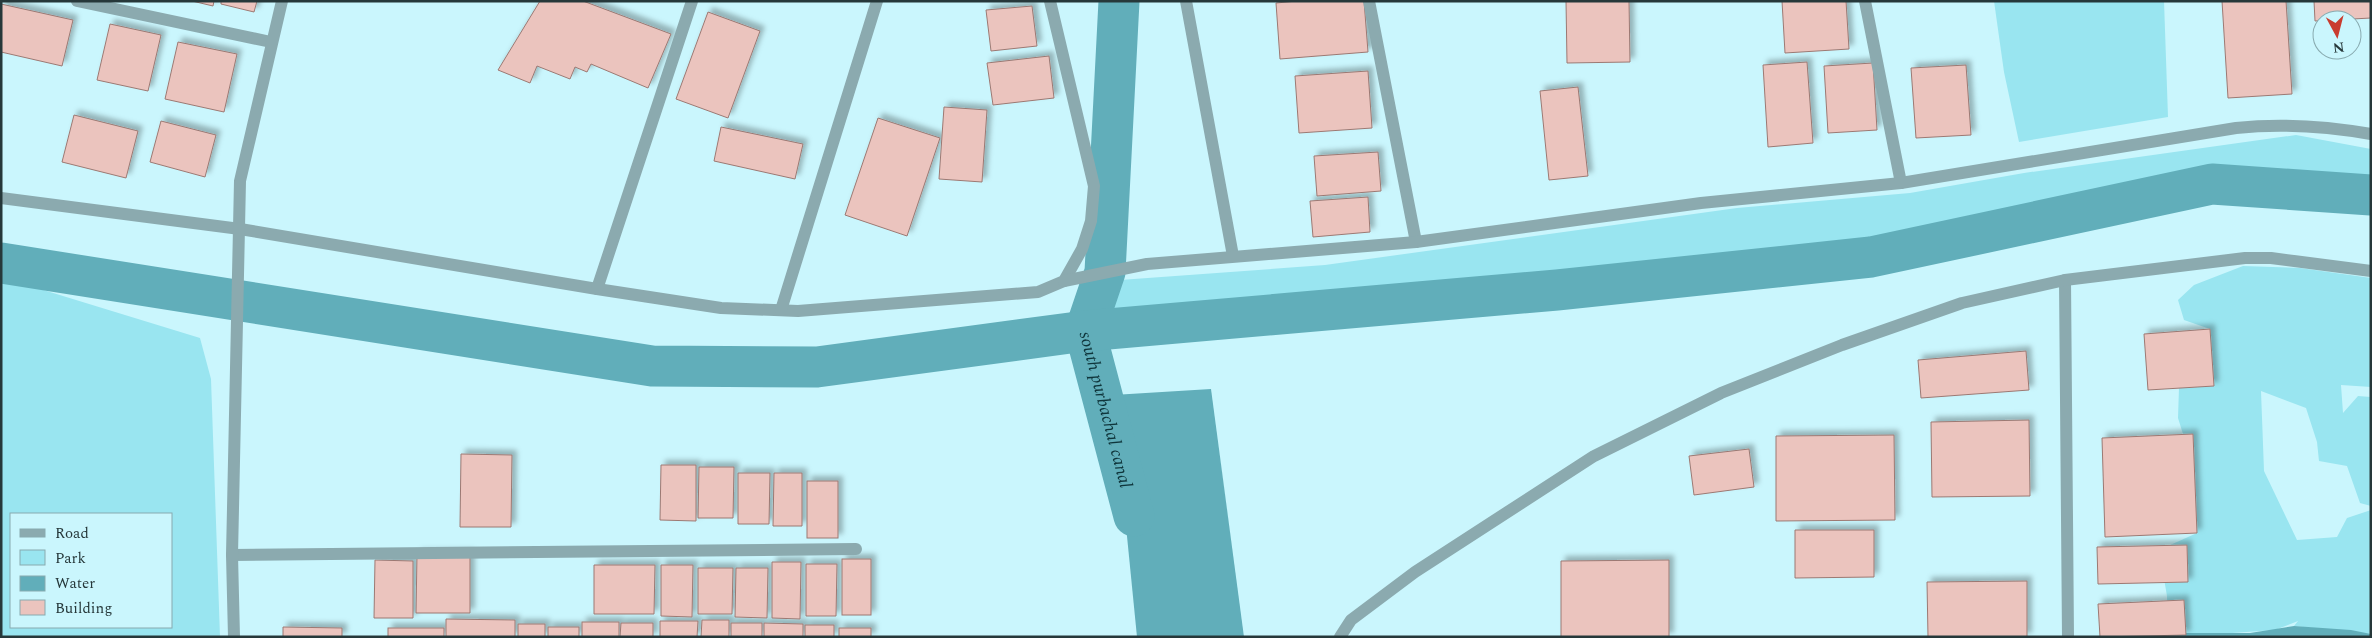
<svg xmlns="http://www.w3.org/2000/svg" width="2372" height="638" viewBox="0 0 2372 638" font-family="Spectral,serif">
<style>
.green{fill:#99e5f0;fill-rule:evenodd}
.water{fill:#61aeba}
.lines{fill:none;stroke-linecap:round;stroke-linejoin:round}
.canal{stroke:#61aeba;stroke-width:41}
.building{fill:#ebc4be;stroke:#9c7973;filter:url(#shadow)}
.minor{stroke:#8baaaf;stroke-width:12}
.labels{text-anchor:middle;stroke-width:4;stroke-linejoin:round;paint-order:stroke}
.water-label{font-size:18px;font-style:italic;fill:#0f353b;stroke:#caf6fd}
</style>
<defs>
<filter id="shadow"><feDropShadow dx="4.5" dy="-4.5" stdDeviation="2.5" flood-color="#0004"/></filter>
</defs>
<rect width="100%" height="100%" fill="#caf6fd"/>
<g class="green">
<polygon points="1994,1 2164,1 2168,117 2019,142 2004,72"/>
<polygon points="2296,135 2371,149 2371,195 2212,184 1871,257 1557,290 1085,331 1120,280 1325,265 1737,208 1910,193 2024,173"/>
<polygon points="2243,266 2300,268 2371,278 2371,387 2341,385 2343,413 2358,396 2371,397 2371,506 2360,503 2347,466 2319,461 2317,442 2306,408 2261,391 2264,471 2297,540 2337,537 2347,518 2371,510 2371,634 2294,626 2298,621 2275,630 2218,634 2168,633 2167,596 2159,550 2197,533 2193,434 2183,434 2178,418 2179,388 2214,385 2210,329 2184,320 2178,300 2194,285"/>
<path d="M 1,277 L 200,338 L 211,379 L 220,637 L 1,637 ZM 171,514 L 171,627 L 11,627 L 11,514 Z"/>
</g>
<g class="water">
<polygon points="1211,389 1244,637 1137,637 1113,395"/>
<polygon points="2294,626 2351,630 2371,634 2371,637 2168,637 2168,633 2250,633"/>
</g>
<g class="lines">
<g class="canal">
<path id="s1" d="M 1119,1 L 1105,272 L 1085,331 L 1134,516"/>
<polyline points="1,263 652,366 817,367 1085,331 1557,290 1871,257 2212,184 2371,195"/>
</g>
</g>
<g class="building">
<polygon points="192,1 214,1 213,6"/>
<polygon points="221,1 257,1 254,12 221,4"/>
<polygon points="540,1 583,1 671,34 648,88 591,64 587,72 575,67 570,79 537,66 530,83 498,70"/>
<polygon points="1297,1 1364,1 1368,52 1280,59 1276,3"/>
<polygon points="1566,1 1629,1 1630,62 1567,63"/>
<polygon points="1782,1 1846,1 1849,49 1785,53"/>
<polygon points="2222,1 2286,1 2292,94 2228,98"/>
<polygon points="2314,1 2371,1 2371,18 2315,21"/>
<polygon points="1,4 73,20 62,66 1,52"/>
<polygon points="1032,6 1037,46 991,51 986,10"/>
<polygon points="708,12 760,31 728,118 676,99"/>
<polygon points="110,24 161,35 148,91 97,80"/>
<polygon points="178,42 237,54 224,112 165,99"/>
<polygon points="1049,56 1054,98 993,105 987,63"/>
<polygon points="1807,62 1813,143 1768,147 1763,65"/>
<polygon points="1873,63 1877,130 1828,133 1824,66"/>
<polygon points="1966,65 1971,135 1916,138 1911,68"/>
<polygon points="1368,71 1372,128 1299,133 1295,76"/>
<polygon points="1578,87 1588,176 1549,180 1540,91"/>
<polygon points="944,107 987,110 982,182 939,179"/>
<polygon points="74,115 138,131 126,178 62,162"/>
<polygon points="878,118 940,138 907,236 845,215"/>
<polygon points="161,121 216,135 205,177 150,162"/>
<polygon points="721,127 803,144 795,179 714,161"/>
<polygon points="1378,152 1381,191 1317,196 1314,156"/>
<polygon points="1368,197 1370,232 1313,237 1310,201"/>
<polygon points="2210,329 2214,386 2148,390 2144,334"/>
<polygon points="2026,351 2029,390 1921,398 1918,360"/>
<polygon points="2029,420 2030,496 1932,497 1931,422"/>
<polygon points="2193,434 2197,533 2105,537 2102,438"/>
<polygon points="1894,435 1895,520 1776,521 1776,436"/>
<polygon points="1749,449 1754,487 1694,495 1689,456"/>
<polygon points="461,454 512,455 511,527 460,527"/>
<polygon points="661,465 696,465 696,521 660,520"/>
<polygon points="699,467 734,467 733,518 698,518"/>
<polygon points="738,473 770,473 769,524 738,524"/>
<polygon points="774,473 802,473 802,526 773,526"/>
<rect x="807" y="481" width="31" height="57"/>
<polygon points="1795,530 1874,530 1874,577 1795,578"/>
<polygon points="2187,545 2188,582 2098,584 2097,547"/>
<polygon points="417,554 470,554 470,613 416,613"/>
<rect x="842" y="559" width="29" height="56"/>
<polygon points="375,560 413,561 413,618 374,618"/>
<polygon points="1669,560 1669,637 1561,637 1561,561"/>
<polygon points="772,562 801,562 800,619 772,618"/>
<polygon points="806,564 837,564 836,616 806,616"/>
<polygon points="594,565 655,565 654,614 594,614"/>
<polygon points="661,565 693,565 692,617 661,616"/>
<polygon points="698,568 733,568 732,614 698,614"/>
<polygon points="736,568 768,568 767,618 735,617"/>
<polygon points="2027,581 2027,637 1928,637 1927,582"/>
<polygon points="2184,600 2186,635 2100,637 2098,604"/>
<polygon points="446,619 515,620 515,637 446,637"/>
<polygon points="702,620 729,620 729,637 701,637"/>
<polygon points="660,621 698,621 697,637 660,637"/>
<rect x="582" y="622" width="37" height="15"/>
<polygon points="621,623 653,623 653,637 620,637"/>
<rect x="731" y="623" width="31" height="14"/>
<polygon points="764,623 803,624 803,637 764,637"/>
<rect x="518" y="624" width="27" height="13"/>
<rect x="805" y="625" width="29" height="12"/>
<polygon points="283,627 342,628 342,637 283,637"/>
<rect x="548" y="627" width="31" height="10"/>
<rect x="388" y="628" width="56" height="9"/>
<rect x="839" y="628" width="32" height="9"/>
</g>
<g class="lines">
<g class="minor">
<polyline points="77,1 271,42"/>
<polyline points="1186,1 1233,256"/>
<polyline points="1369,1 1416,242"/>
<polyline points="1865,1 1901,183"/>
<polyline points="1,198 240,229 597,289 721,308 798,311 1038,292 1064,281 1082,249 1091,221 1094,186 1050,1"/>
<polyline points="2065,280 2068,637"/>
<path d="M 1064,281 L 1147,264 L 1416,242 L 1701,203 L 1901,183 L 2236,128 C 2282,123 2325,126 2371,134"/>
<polyline points="597,289 692,1"/>
<polyline points="781,310 877,1"/>
<polyline points="232,555 856,549"/>
<polyline points="234,637 232,555 240,181 282,1"/>
<polyline points="1340,637 1351,620 1415,572 1594,456 1721,393 1842,345 1962,303 2065,280 2245,258 2271,258 2371,271"/>
</g>
</g>
<g class="labels">
<g class="water-label">
<text dy="6" stroke="none"><textPath href="#s1" startOffset="415">south purbachal canal</textPath></text>
</g>
</g>
<rect width="2372" height="638" fill="none" stroke="#26383a" stroke-width="5"/>
<rect x="10" y="513" width="162" height="115" fill="#caf6fd" stroke="#88aaaf"/>
<rect x="20" y="529" width="25" height="8" fill="#8baaaf" stroke="#88aaaf"/>
<text x="55" y="538" font-size="15" fill="#26383a">Road</text>
<rect x="20" y="550" width="25" height="15" fill="#99e5f0" stroke="#88aaaf"/>
<text x="55" y="563" font-size="15" fill="#26383a">Park</text>
<rect x="20" y="576" width="25" height="15" fill="#61aeba" stroke="#88aaaf"/>
<text x="55" y="588" font-size="15" fill="#26383a">Water</text>
<rect x="20" y="600" width="25" height="15" fill="#ebc4be" stroke="#88aaaf"/>
<text x="55" y="613" font-size="15" fill="#26383a">Building</text>
<g transform="translate(2337 35) rotate(173)"><circle r="24" fill="#caf6fd" stroke="#88aaaf"/>
<path d="M0-4L9 19L0 12L-9 19Z" fill="#c93c2f"/>
<text y="-8" font-size="14" font-weight="bold" text-anchor="middle" fill="#26383a">N</text>
</g>
</svg>
